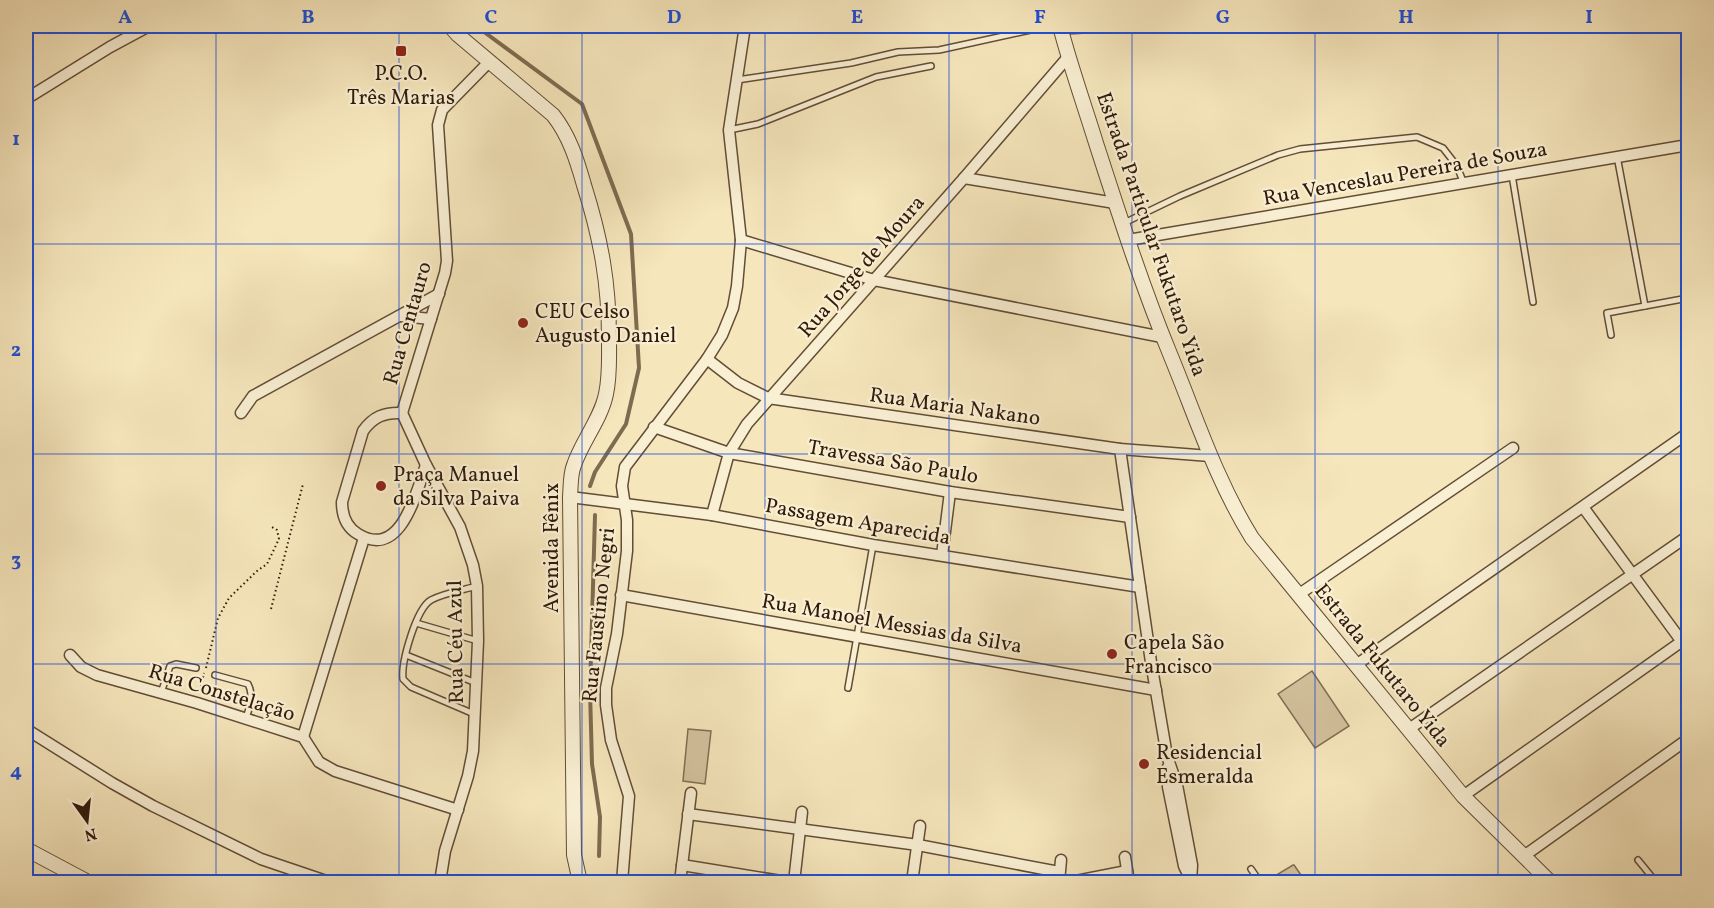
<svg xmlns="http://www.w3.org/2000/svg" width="1714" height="908" viewBox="0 0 1714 908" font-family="Vollkorn,serif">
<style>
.green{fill:#d4c39e;stroke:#826e54;stroke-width:1.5}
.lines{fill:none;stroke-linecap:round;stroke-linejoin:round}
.stream{stroke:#7f6b50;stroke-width:4}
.service-casing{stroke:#624d36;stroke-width:8}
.minor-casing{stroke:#624d36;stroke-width:13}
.tertiary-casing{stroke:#624d36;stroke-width:16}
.path{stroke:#301a0a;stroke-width:2;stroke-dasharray:1.5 3;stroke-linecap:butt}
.service{stroke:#f9efd3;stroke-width:5}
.minor{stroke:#f9efd3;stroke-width:10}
.tertiary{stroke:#f9efd3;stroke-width:14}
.grid{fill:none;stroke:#1d4ed8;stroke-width:1.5;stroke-opacity:0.55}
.poi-dot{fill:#8f2418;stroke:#f9efd3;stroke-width:2}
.labels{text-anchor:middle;stroke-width:4.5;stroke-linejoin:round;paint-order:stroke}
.poi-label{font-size:21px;fill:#301a0a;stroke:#f9efd3;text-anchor:start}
.street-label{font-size:21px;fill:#301a0a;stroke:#f9efd3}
.neatline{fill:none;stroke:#1d4ed8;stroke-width:2}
.grid-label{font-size:20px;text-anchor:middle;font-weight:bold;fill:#1d4ed8}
</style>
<rect width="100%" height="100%" fill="#f6e6bc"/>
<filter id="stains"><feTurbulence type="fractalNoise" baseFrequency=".00333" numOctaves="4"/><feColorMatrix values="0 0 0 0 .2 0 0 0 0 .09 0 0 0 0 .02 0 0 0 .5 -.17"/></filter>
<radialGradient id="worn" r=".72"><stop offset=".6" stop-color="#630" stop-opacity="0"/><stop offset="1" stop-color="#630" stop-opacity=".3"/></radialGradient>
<g class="green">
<polygon points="1312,671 1349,726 1315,748 1278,694"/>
<polygon points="688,729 711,731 705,784 683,781"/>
<polygon points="1294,865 1306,882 1265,882 1293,865"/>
</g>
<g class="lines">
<g class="stream">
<polyline points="476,26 582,104 631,234 639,368 626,424 595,472 590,486"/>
<polyline points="595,515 590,691 592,764 600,817 599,856"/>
<polyline points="26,876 39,882"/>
</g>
<g class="service-casing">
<g id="service">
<polyline points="1063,31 1163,26"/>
<polyline points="26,58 28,61"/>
<polyline points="737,80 851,63 898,52 939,50 1049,26"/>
<polyline points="729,130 758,124 876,77 931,66"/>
<polyline points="1617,156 1645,306"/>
<polyline points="1512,175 1533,302"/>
<polyline points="1124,223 1180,196 1278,155 1300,149 1417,137 1443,148 1457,166 1464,184"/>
<polyline points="1611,335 1607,313 1688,298"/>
<polyline points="416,623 478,641"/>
<polyline points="406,655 476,683"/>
<path d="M 215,675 L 248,684 C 254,696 250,706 246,718"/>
<polyline points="848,688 873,545"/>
<polyline points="161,693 170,666 176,664 196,668"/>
<path d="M 474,714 L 411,687 L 403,679 C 401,662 416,609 431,600 C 444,593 463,590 477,586"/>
<polyline points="1638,860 1656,882"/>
<polyline points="1251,869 1260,882"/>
</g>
</g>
<g class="minor-casing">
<g id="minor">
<polyline points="26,99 110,47 149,26"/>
<polyline points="964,178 1115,203"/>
<polyline points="741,240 874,280 1162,337"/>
<polyline points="1128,240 1688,145"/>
<polyline points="401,316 431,319"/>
<polyline points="707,359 738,383 768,398 1120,449 1210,456"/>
<polyline points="241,413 253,396 439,294"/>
<polyline points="402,413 426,465 460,527 473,565 477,586 478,641 473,751 468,776 445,851 440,882"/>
<polyline points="402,413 445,273 447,261 438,125 442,110 489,62"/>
<path d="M 402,413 C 384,412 373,417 363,431 L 342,502 C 342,515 346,527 358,534 C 401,560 416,493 426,465"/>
<polyline points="654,427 729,453 950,492 1130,517"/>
<polyline points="1120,449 1151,662 1167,756 1177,785 1192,865 1191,882"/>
<polyline points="570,497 712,515 873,545 1140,587"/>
<polyline points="1583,507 1688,650"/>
<polyline points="712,515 729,453 747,424 964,178 1068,57"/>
<polyline points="942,555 950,492"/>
<polyline points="621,595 1156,690"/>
<polyline points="1298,595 1513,448"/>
<polyline points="70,655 81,667 97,675 197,703 303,737 319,762 335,771 458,810"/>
<polyline points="1356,665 1688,433"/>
<polyline points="26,729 112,783 153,806 261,859 329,882"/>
<polyline points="1409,729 1688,536"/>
<polyline points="303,737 364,538"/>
<polyline points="1168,767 1168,787 1184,866 1190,878"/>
<polyline points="1463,796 1688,637"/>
<polyline points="688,814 918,845 1059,872"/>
<polyline points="1524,856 1688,739"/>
<polyline points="1125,857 1129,882"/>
<polyline points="682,865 787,882"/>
<polyline points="622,882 629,796 611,740 606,705 606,688 617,634 627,551 627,520 622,486 625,467 707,359 722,335 733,308 737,286 741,240 729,130 745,26"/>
<polyline points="680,882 691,793"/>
<polyline points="794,882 802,812"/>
<polyline points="912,882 920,826"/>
<polyline points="1059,882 1061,860"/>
<polyline points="1071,882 1127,871"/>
</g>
</g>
<g class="tertiary-casing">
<g id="tertiary">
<path d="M 450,26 L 458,35 L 553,115 C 569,135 577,160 584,185 C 601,239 609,283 609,339 C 609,357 610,376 606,394 C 601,419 582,441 574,465 C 570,475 571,486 570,497 L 574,855 L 580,882"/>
<path d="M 1060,26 C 1070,65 1084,104 1096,143 C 1119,214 1142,286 1170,354 C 1196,417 1216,480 1252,538 L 1463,796 L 1550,882"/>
<polyline points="26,849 88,882"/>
</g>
</g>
<g class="path">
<polyline points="271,609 303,484"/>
<polyline points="206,668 218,618 229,598 257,571 267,564 279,539 277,530 270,526"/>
<polyline points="200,691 204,673"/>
</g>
<use href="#service" class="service"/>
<use href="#minor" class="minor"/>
<use href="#tertiary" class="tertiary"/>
</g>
<path class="grid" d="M 216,26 L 216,882M 399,26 L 399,882M 582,26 L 582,882M 765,26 L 765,882M 949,26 L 949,882M 1132,26 L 1132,882M 1315,26 L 1315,882M 1498,26 L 1498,882M 26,244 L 1688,244M 26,454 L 1688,454M 26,664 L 1688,664"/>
<g class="poi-dot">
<rect x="395" y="45" width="12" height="12" rx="3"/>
<circle cx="523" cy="323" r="6"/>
<circle cx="381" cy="486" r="6"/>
<circle cx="1112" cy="654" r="6"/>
<circle cx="1144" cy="764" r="6"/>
</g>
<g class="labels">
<g class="poi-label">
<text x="401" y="80" text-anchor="middle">P.C.O.<tspan x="401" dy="24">Três Marias</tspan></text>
<text x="535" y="318">CEU Celso<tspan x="535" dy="24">Augusto Daniel</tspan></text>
<text x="393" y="481">Praça Manuel<tspan x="393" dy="24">da Silva Paiva</tspan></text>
<text x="1124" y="649">Capela São<tspan x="1124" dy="24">Francisco</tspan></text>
<text x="1156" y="759">Residencial<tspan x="1156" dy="24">Esmeralda</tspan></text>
</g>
<g class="street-label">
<text transform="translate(1405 173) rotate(-10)" y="7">Rua Venceslau Pereira de Souza</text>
<text transform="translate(1152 234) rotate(71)" y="7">Estrada Particular Fukutaro Yida</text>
<text transform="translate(861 266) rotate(-49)" y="7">Rua Jorge de Moura</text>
<text transform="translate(407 323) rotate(-74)" y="7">Rua Centauro</text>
<text transform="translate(955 406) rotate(8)" y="7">Rua Maria Nakano</text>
<text transform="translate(893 461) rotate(10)" y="7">Travessa São Paulo</text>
<text transform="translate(858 521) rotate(10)" y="7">Passagem Aparecida</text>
<text transform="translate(551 548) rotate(-90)" y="7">Avenida Fênix</text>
<text transform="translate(598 615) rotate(-84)" y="7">Rua Faustino Negri</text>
<text transform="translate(892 623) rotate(10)" y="7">Rua Manoel Messias da Silva</text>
<text transform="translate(455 642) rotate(-91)" y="7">Rua Céu Azul</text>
<text transform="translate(1383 665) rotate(51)" y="7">Estrada Fukutaro Yida</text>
<text transform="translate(222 692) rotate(17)" y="7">Rua Constelação</text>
</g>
</g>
<rect width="1714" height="908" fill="none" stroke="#f6e6bc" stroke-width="66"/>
<g transform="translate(87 821) rotate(165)" stroke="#f9efd3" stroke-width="4.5" paint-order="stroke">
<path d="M0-4.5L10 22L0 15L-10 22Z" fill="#301a0a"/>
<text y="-9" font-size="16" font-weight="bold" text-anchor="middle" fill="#301a0a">N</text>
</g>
<rect x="33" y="33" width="1648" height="842" class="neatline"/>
<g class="grid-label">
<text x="125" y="23">A</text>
<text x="308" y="23">B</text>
<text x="491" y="23">C</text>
<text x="674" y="23">D</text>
<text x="857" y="23">E</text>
<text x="1040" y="23">F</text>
<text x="1223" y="23">G</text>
<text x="1406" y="23">H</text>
<text x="1589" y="23">I</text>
<text x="16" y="145">1</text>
<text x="16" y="356">2</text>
<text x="16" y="566">3</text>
<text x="16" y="777">4</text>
</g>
<rect width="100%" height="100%" filter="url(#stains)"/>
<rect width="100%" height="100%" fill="url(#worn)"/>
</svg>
